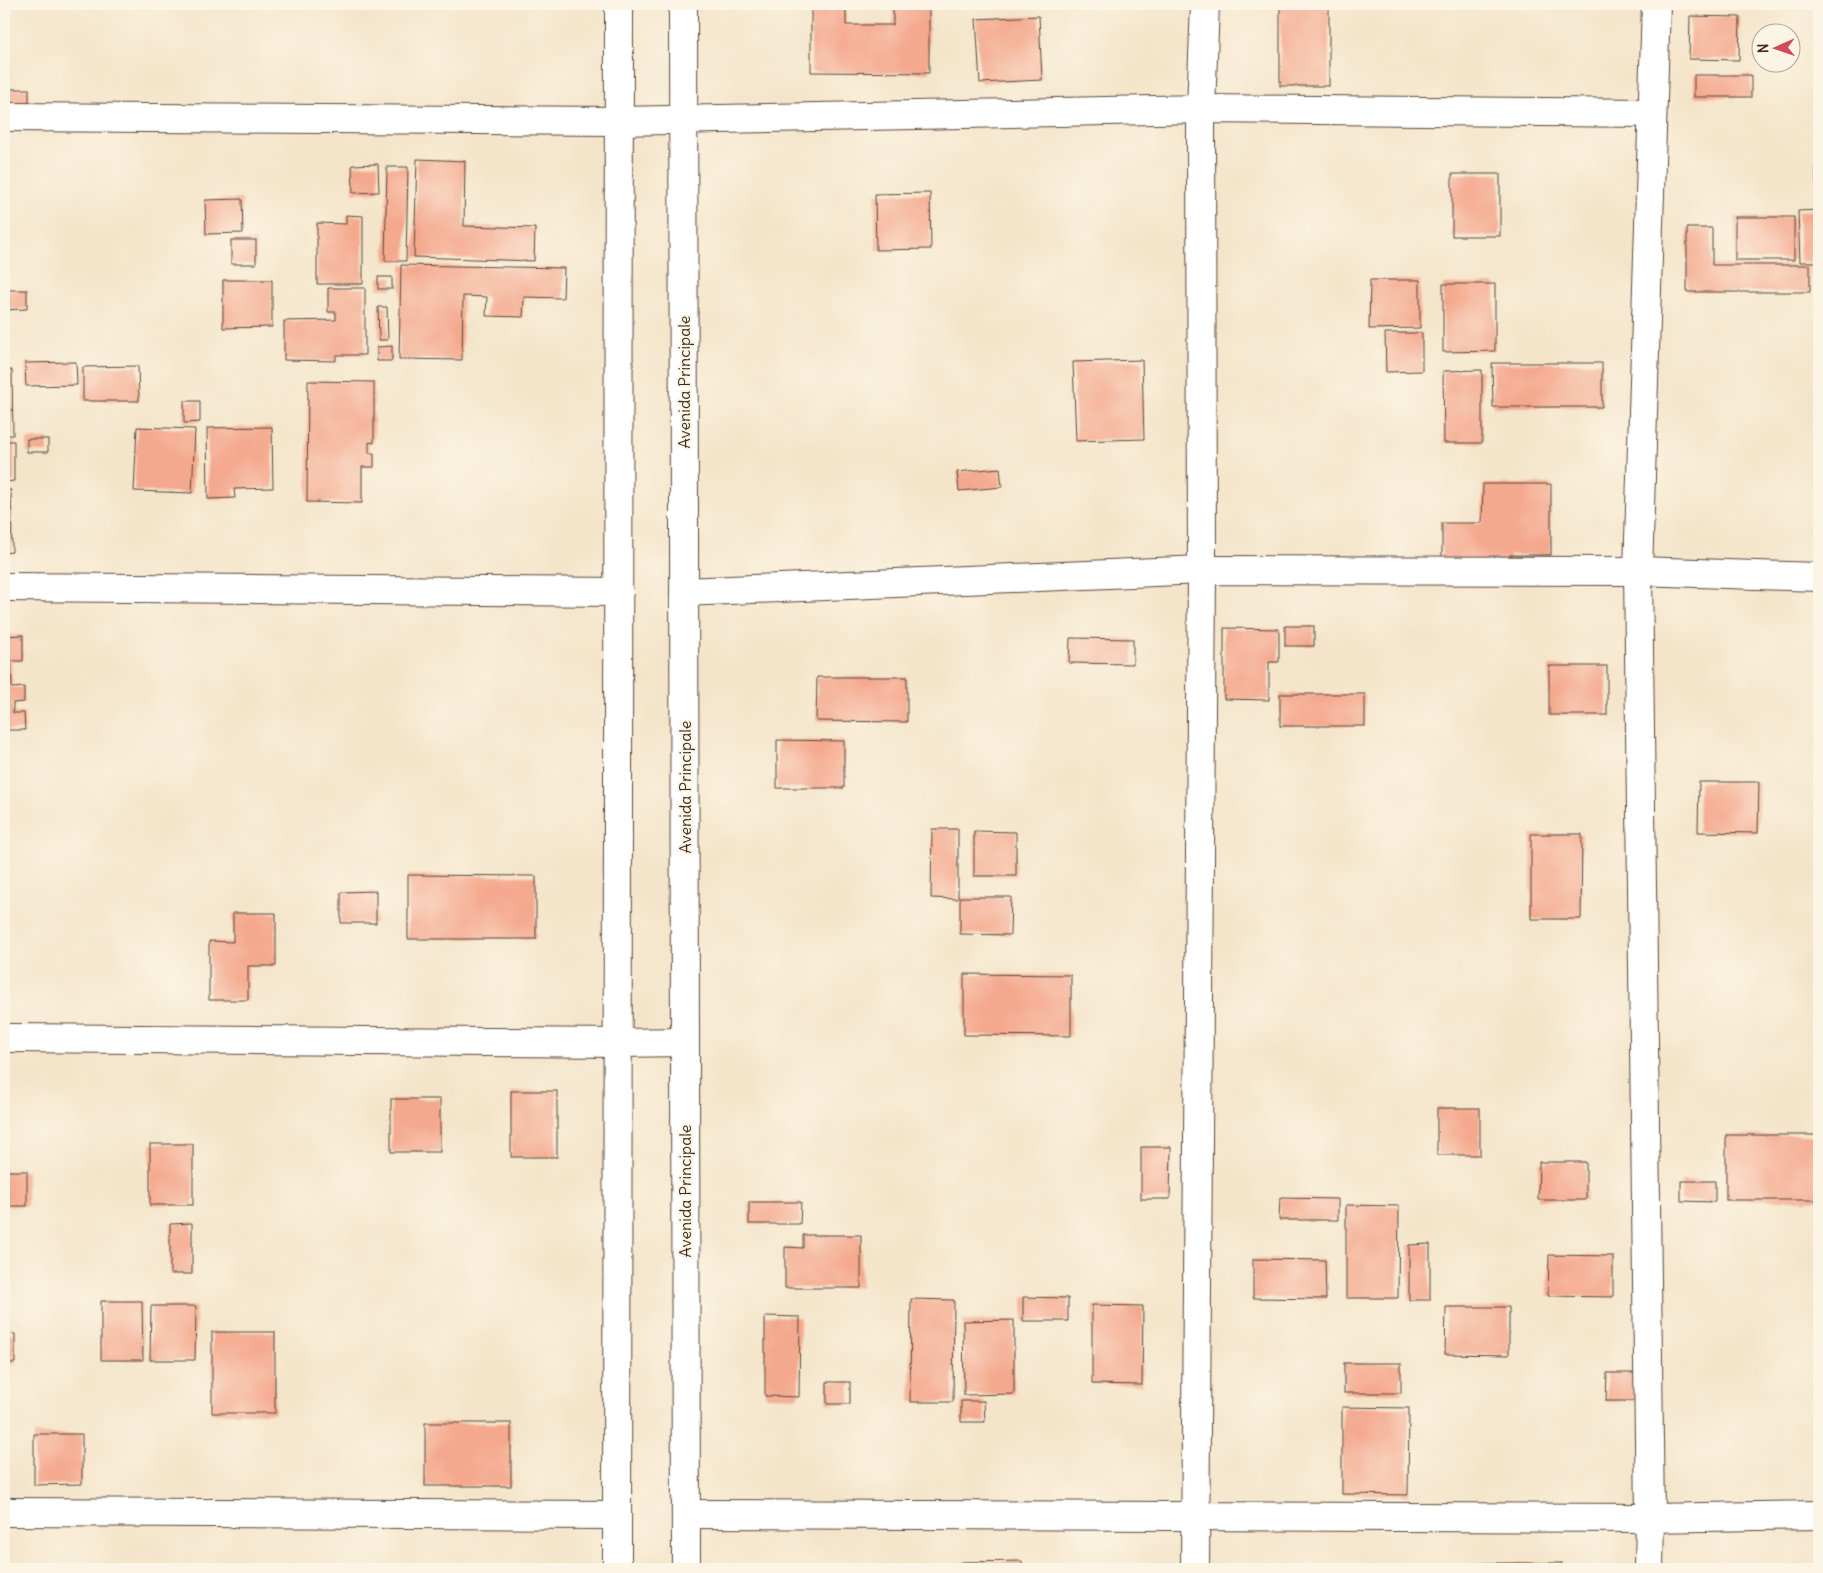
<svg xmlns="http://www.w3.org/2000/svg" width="1823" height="1573" viewBox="0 0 1823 1573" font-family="Delius,sans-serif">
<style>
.building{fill:#f4a98e}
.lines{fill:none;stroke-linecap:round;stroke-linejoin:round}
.minor-casing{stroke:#574638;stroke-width:30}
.minor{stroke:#fff;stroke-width:28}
.labels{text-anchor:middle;stroke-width:4.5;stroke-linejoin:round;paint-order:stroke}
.street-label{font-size:16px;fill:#3b2a1e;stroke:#fcf5e5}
</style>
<rect width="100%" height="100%" fill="#fcf5e5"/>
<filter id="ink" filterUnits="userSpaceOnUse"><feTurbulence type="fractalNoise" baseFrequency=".02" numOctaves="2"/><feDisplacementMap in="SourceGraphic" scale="10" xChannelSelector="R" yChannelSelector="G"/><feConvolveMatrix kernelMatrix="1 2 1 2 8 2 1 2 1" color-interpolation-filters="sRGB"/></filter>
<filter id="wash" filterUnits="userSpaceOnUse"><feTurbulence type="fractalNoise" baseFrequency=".0096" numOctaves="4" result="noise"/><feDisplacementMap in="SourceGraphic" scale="20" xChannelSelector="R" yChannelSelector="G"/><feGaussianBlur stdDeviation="1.12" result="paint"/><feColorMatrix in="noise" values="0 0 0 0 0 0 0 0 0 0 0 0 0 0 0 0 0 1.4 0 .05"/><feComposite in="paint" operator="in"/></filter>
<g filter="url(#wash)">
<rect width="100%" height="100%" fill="#f4e5ca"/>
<g id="blocks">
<g class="building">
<polygon points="811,4 846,4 846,25 893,25 893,4 929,4 929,73 811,72"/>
<rect x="1280" y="4" width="49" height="82"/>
<polygon points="1039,16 1042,80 980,83 976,19"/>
<polygon points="1690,16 1740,17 1739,60 1689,59"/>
<polygon points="4,40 8,40 9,80 4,80"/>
<rect x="1694" y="75" width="57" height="22"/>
<rect x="10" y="89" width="19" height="14"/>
<polygon points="417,159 465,161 464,226 535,228 534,261 414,257"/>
<polygon points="378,164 379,192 353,193 352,165"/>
<rect x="1816" y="164" width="3" height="19"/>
<polygon points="387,167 408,167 406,261 385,261"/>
<rect x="1452" y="174" width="48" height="62"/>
<polygon points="930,193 931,249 876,250 875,194"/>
<polygon points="242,199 243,233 206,234 205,200"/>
<polygon points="1819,210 1819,262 1800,262 1798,211"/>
<polygon points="346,215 363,216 363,284 317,284 317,223 346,224"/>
<rect x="1735" y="217" width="59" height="43"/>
<polygon points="1687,228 1712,228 1712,265 1810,265 1810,292 1687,292"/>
<rect x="231" y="240" width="25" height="24"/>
<polygon points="401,265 564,268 563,298 524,297 523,317 486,316 487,297 463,296 462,360 399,359"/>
<rect x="378" y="277" width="14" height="12"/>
<polygon points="223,280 272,280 272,327 223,328"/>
<polygon points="1370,280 1420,280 1420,328 1369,329"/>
<polygon points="1443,284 1495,284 1495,351 1443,352"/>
<polygon points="328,288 365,288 365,355 336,355 336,361 284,360 284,321 336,320 336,312 328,312"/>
<polygon points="4,290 27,290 27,309 4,310"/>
<polygon points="378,307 387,307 388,340 379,340"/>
<polygon points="1385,333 1422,333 1422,371 1386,372"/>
<polygon points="392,346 392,361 377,361 377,347"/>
<polygon points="1142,360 1144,439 1076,441 1073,362"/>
<polygon points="76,362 77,385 26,386 25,363"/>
<polygon points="1492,363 1602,363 1602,407 1493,407"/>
<polygon points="138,366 139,401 83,401 83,367"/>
<polygon points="4,370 12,370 13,435 4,435"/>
<polygon points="1482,370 1482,443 1444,443 1443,371"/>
<polygon points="308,381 374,382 374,443 369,442 369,453 374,453 374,467 362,467 362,503 307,502"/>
<polygon points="184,401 200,401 200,422 184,423"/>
<polygon points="137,427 195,429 192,493 134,491"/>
<polygon points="272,427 273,488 234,489 235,498 208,499 207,428"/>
<rect x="27" y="439" width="21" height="13"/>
<polygon points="4,441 14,441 14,481 4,482"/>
<polygon points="1000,468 1002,487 959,491 957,472"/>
<polygon points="1483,484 1551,484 1551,555 1510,555 1510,562 1442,562 1442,523 1482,523"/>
<polygon points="4,490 11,490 12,552 4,553"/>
<rect x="1285" y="626" width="29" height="20"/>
<polygon points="1224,628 1279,629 1279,662 1269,662 1269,700 1224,699"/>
<polygon points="23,635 23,661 11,661 12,688 24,687 24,702 13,703 13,713 24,713 25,730 4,730 4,636"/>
<polygon points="1070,638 1133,639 1133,664 1069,663"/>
<rect x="1549" y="666" width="58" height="49"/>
<polygon points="817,677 907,677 907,722 816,721"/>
<rect x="1280" y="694" width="85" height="32"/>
<polygon points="777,740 844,741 844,788 777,788"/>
<polygon points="1699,782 1759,782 1758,833 1698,832"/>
<polygon points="932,829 958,829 958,899 931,898"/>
<polygon points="974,831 1016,832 1016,876 974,876"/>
<polygon points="1531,834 1582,834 1581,919 1531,919"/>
<polygon points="408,875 536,876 536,939 408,939"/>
<polygon points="376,891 376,923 341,923 341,892"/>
<polygon points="960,897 1011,897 1010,935 960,934"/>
<polygon points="233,913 276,913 276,966 248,966 248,1000 209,1000 209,941 233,942"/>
<polygon points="964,974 1071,975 1071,1036 964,1035"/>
<rect x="511" y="1091" width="46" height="66"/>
<rect x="391" y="1099" width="49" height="53"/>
<rect x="1437" y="1108" width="43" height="47"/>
<rect x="1726" y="1135" width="93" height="65"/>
<rect x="150" y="1144" width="43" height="61"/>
<polygon points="1141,1147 1171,1147 1170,1199 1141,1199"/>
<polygon points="1539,1162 1586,1162 1586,1200 1538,1200"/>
<rect x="4" y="1171" width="23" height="35"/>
<polygon points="1681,1181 1715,1181 1715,1202 1681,1201"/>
<polygon points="1280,1198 1338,1199 1338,1220 1279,1220"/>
<polygon points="749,1202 801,1202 800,1224 749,1224"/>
<polygon points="1346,1205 1399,1206 1398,1298 1346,1298"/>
<polygon points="192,1223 192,1274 170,1274 170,1224"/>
<polygon points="803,1235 861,1235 861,1288 785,1288 785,1247 803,1248"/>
<polygon points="1430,1244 1430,1300 1409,1300 1409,1245"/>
<polygon points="1549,1255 1613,1256 1613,1297 1548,1296"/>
<polygon points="1253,1259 1325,1260 1326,1299 1253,1298"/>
<polygon points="1023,1297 1068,1298 1068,1321 1023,1321"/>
<polygon points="911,1299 954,1300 953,1402 910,1402"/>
<polygon points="101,1301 142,1301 143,1360 101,1360"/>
<polygon points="1092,1305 1143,1306 1142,1385 1092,1384"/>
<polygon points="151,1306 196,1306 195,1360 150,1360"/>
<polygon points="1446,1307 1509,1307 1509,1355 1445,1354"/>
<polygon points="765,1316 800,1317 799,1397 765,1396"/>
<polygon points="1014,1320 1014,1394 964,1395 963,1321"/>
<rect x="212" y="1332" width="63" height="81"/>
<polygon points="4,1333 15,1334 15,1363 4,1363"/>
<rect x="1344" y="1363" width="57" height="30"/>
<polygon points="1607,1373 1640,1373 1640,1401 1606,1401"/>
<rect x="827" y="1382" width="23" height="22"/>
<polygon points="961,1401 984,1401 985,1422 961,1422"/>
<polygon points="1342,1407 1409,1408 1408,1495 1342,1494"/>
<rect x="425" y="1423" width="86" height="63"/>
<polygon points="34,1434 82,1434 82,1484 34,1485"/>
<polygon points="1022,1561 1022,1569 961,1569 961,1562"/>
<rect x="1484" y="1563" width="78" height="6"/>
</g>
</g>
</g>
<g filter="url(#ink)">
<use href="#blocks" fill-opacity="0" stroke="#574638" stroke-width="1"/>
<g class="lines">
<g class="minor-casing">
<g id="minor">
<polyline points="683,4 686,1569"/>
<polyline points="4,117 619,121 1201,109 1652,113"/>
<polyline points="4,587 619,592"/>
<polyline points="684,592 1202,570 1638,571 1819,577"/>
<polyline points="9,1038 618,1043 685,1042"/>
<polyline points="4,1512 617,1515"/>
<polyline points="686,1514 1650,1518 1819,1515"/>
<polyline points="617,1569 619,4"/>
<polyline points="1195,1569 1202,570 1201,109 1205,4"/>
<polyline points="1649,1569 1650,1518 1638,571 1656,4"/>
</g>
</g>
<use href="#minor" class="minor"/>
</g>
</g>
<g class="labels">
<g class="street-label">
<text transform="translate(684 382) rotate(-90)" y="6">Avenida Principale</text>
<text transform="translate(685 787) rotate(-90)" y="6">Avenida Principale</text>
<text transform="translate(685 1191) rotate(-90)" y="6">Avenida Principale</text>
</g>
</g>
<rect width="1823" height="1573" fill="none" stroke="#fcf5e5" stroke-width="20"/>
<g transform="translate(1776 48) rotate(268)"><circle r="24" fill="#fcf5e5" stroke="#afa495"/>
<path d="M0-4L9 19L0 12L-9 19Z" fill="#d1495b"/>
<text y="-8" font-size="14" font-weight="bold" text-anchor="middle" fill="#3b2a1e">N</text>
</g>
</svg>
